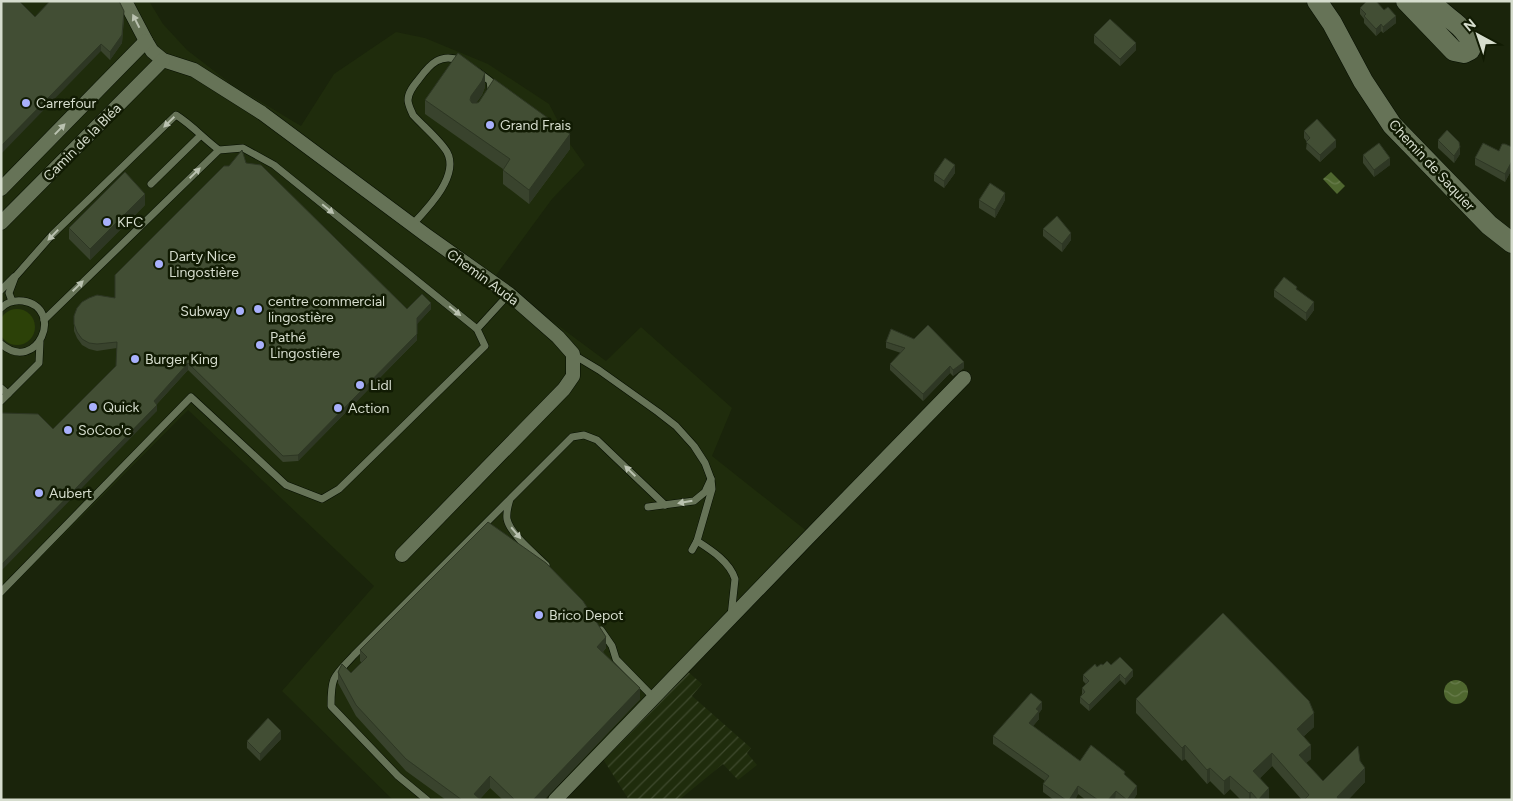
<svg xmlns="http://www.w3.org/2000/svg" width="1513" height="801" viewBox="0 0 1513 801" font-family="Figtree,sans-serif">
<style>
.built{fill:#1f2c0c}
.industrial{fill:url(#industrial-furrows)}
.grass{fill:#2c4108}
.water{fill:url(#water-waves)}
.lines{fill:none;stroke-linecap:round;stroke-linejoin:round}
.lane-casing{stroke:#050d00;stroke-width:8}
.street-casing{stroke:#050d00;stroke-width:15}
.secondary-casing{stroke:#050d00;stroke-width:21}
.lane{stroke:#667357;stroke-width:7}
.street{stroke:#667357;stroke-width:14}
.secondary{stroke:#667357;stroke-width:20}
.wall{fill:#39432d}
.shaded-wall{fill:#2e3724}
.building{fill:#424e34;stroke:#2e3724}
.oneway{fill:#bac2b0}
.poi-dot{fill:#a8b0fc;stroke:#111b03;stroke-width:2}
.labels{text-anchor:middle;stroke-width:5;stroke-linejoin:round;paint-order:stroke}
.poi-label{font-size:14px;fill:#d6ddce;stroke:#111b03;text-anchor:start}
.street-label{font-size:14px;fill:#d6ddce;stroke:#111b03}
</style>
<defs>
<pattern id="industrial-furrows" width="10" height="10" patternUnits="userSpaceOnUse" patternTransform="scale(1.25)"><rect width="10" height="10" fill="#1f2c0c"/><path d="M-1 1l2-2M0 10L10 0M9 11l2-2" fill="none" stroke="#3f4a2e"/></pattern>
<pattern id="water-waves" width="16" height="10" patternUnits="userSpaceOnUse" patternTransform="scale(1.25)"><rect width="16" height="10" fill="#4f672f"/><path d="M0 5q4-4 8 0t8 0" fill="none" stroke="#687c4c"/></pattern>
</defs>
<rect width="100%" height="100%" fill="#1a240b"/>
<polygon class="built" points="1,1 149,1 163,24 187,50 231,84 301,126 334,74 396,32 425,38 488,64 549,104 570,144 585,165 552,199 494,278 606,361 641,327 732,408 712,456 808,532 544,800 393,800 282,691 374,586 188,410 1,598"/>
<polygon class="industrial" points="687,671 702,684 692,696 751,748 747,753 757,765 738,780 723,764 679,800 629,800 603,759"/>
<circle class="grass" cx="17" cy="327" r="18"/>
<g class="water">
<polygon points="1331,172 1345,186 1337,194 1323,179"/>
<circle cx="1456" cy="692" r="12"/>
</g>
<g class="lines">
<g class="lane-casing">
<g id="lane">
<polyline points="478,72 490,81 491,89 490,92"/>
<polyline points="151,184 200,136"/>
<path d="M 412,225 C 427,209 460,176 447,152 C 440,140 423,126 413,115 C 411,110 408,105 408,100 C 408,92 414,85 419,79 C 430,64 441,52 461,61"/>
<polyline points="1,290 14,277"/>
<path d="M 12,301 L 9,293 L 15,277 L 52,235 L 176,115 C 192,125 204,139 219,150"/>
<path d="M 1,308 C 7,302 15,300 23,301 C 66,308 37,375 1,344"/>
<polyline points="477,329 509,294"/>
<polyline points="574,355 599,370 658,412 676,426 694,446 705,463 711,479 712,489 697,541 692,550"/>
<polyline points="1,388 8,394"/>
<polyline points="1,401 39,363 40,342"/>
<polyline points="648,507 694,501 705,492 711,479"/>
<path d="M 697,541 C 711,550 730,562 735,579 L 731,616"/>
<path d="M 546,565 C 535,554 510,534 507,519 C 506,512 508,506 510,499 L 572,437 L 584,435 L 597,440 L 665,505"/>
<polyline points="1,592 191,397 286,485 322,499 339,489 485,346 477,329 274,165 243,148 219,150 44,320"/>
<polyline points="601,630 612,646 616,659 653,697"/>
<path d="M 427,800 L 398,776 L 331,706 C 331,675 334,677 354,655 L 508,501"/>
</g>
</g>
<g class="street-casing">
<g id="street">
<polyline points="125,1 146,41 152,51 163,60 194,70 262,113 426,235 509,294 558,337 573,354 573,376 564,389 402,555"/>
<polyline points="1,189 146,41"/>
<polyline points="1,223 163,60"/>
<polyline points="555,800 806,540 964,378"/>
</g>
</g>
<g class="secondary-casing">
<g id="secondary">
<polyline points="1317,1 1332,23 1363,81 1392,125 1489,225 1512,243"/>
<path d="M 1406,1 L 1454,51 L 1464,53 L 1470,50 L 1472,45 C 1466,25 1443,17 1431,1"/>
</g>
</g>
<use href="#lane" class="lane"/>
<use href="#street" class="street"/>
<use href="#secondary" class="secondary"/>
</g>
<g class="wall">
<polygon points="58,2 124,18 122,43 110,60 101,51 35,17"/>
<polygon points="1360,8 1396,23 1383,33 1381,31 1376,36 1364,23 1364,19 1360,14"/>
<polygon points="1094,35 1136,50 1120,66 1094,43"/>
<polygon points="485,87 482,95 476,103 570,149 529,204 503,184 503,169 425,114 425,100"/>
<polygon points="1304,131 1336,147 1320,162 1306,149 1307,142 1304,138"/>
<polygon points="1438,140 1460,154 1454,163 1438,148"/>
<polygon points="1512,147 1512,169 1505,182 1475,165 1475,158"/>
<polygon points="1363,155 1390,165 1374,177 1363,163"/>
<polygon points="246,163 407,309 431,309 417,324 417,340 298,461 283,462 188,370 157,404 157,411 53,429 116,366 117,348 97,351 89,349 82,345 77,338 74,331 74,322 115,298 229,166"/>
<polygon points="955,173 944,188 934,181 934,174"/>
<polygon points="979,200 1005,200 995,218 979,208"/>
<polygon points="145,205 90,260 69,239 69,228"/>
<polygon points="1043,229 1071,240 1062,252 1043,236"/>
<polygon points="1274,290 1314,310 1306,321 1274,297"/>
<polygon points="886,342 964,368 953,376 950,373 923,401 890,370 890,364 901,353 886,348"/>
<polygon points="606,648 603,652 640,699 544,800 503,800 490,788 480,799 481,800 446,800 406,771 356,716 338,683 338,672 351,673 362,663 360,661 360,650"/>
<polygon points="1103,665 1111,665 1133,676 1125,685 1120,680 1089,711 1080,703 1080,697 1082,694 1082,688 1086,684 1083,681 1083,675"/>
<polygon points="1136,699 1314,727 1304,736 1311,759 1306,763 1323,781 1360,761 1365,782 1348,800 1302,800 1272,766 1260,778 1269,800 1241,800 1230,789 1224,795 1210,781 1207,784 1185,759 1182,761 1136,713"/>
<polygon points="1042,709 1039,713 1039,719 1033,726 1080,761 1125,776 1137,794 1133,800 1116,800 1116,799 1115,800 1086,800 1078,794 1075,800 1054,800 1043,792 1043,784 1045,781 993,744 993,736"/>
<polygon points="281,739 260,761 247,748 247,741"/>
</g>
<g class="shaded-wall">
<polygon points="124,11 122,43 110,60 110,52"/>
<polygon points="1396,16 1396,23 1383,33 1383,27"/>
<polygon points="1381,24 1381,31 1376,36 1376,29"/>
<polygon points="1136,43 1136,50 1120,66 1120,59"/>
<polygon points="101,44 101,51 1,154 1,146"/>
<polygon points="485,73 485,87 482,95 471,110 471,96"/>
<polygon points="570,134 570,149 529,204 529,190"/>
<polygon points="1336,140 1336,147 1320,162 1320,155"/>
<polygon points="1460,147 1460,154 1454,163 1454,156"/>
<polygon points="1390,158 1390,165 1374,177 1374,170"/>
<polygon points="1512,161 1512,169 1505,182 1505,174"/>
<polygon points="955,165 955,173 944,188 944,181"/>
<polygon points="1005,193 1005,200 995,218 995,210"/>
<polygon points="145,194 145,205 90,260 90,249"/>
<polygon points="1071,233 1071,240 1062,252 1062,244"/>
<polygon points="1314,302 1314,310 1306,321 1306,313"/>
<polygon points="431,303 431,309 417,324 417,318"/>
<polygon points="417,334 417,340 298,461 298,455"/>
<polygon points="964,362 964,368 953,376 953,370"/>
<polygon points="188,363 188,370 154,407 154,401"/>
<polygon points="950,366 950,373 923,401 923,394"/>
<polygon points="157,405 157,411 1,571 1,565"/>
<polygon points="606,637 606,648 597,658 597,647"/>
<polygon points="1133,670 1133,676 1125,685 1125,679"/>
<polygon points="1120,674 1120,680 1089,711 1089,705"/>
<polygon points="640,688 640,699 544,800 533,800"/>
<polygon points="1042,702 1042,709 1039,713 1039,719 1029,731 1029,723 1036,709"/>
<polygon points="1314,713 1314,727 1297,742 1297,729"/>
<polygon points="281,731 281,739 260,761 260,754"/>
<polygon points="1185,745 1185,759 1182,761 1182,748"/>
<polygon points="1311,745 1311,759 1299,769 1299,755"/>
<polygon points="1272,753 1272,766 1253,785 1253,771"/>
<polygon points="1210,768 1210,781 1207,784 1207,770"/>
<polygon points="1365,768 1365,782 1348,800 1337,800 1337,797"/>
<polygon points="490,776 490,788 479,800 474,794"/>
<polygon points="1230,776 1230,789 1224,795 1224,781"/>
<polygon points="1078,786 1078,794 1075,800 1069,800"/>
<polygon points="1137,786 1137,794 1133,800 1127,800"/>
<polygon points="1269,788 1269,800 1258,800"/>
<polygon points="1116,791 1115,800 1108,800"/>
<polygon points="1251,792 1251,800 1249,800 1249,793"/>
</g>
<g class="building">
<polygon points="1,1 19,1 35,17 50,1 58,1 58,2 59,1 119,1 124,11 122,35 110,52 101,44 1,146"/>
<polygon points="1367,1 1376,1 1384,10 1388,7 1396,16 1383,27 1381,24 1376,29 1364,16 1366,14 1360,8"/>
<polygon points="1110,19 1136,43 1120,59 1094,35"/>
<polygon points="458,53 485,73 482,81 471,96 470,100 472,103 477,103 479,102 494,79 570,134 529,190 503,170 510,159 425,100"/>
<polygon points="1317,119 1336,140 1320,155 1306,142 1310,138 1304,131"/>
<polygon points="1447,130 1459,142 1460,147 1454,156 1438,140"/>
<polygon points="1379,143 1390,158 1374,170 1363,155"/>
<polygon points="1483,143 1499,151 1502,144 1505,144 1512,147 1512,161 1505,174 1475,158"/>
<polygon points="242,150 246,163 261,165 407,309 422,294 431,303 417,318 417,334 298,455 283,456 188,363 154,401 157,405 1,565 1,415 2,413 38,414 53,429 116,366 117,342 97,344 89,343 82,339 77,332 74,324 74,316 77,308 82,302 89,298 97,295 115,298 115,275 224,166 229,166"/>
<polygon points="945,158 955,165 944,181 934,174"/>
<polygon points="125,172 145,194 90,249 69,228"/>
<polygon points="990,183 1005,193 995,210 979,200"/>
<polygon points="1057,216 1071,233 1062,244 1043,229"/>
<polygon points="1284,277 1297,287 1296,289 1314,302 1306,313 1274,290"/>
<polygon points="928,325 964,362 953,370 950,366 923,394 890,364 905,348 886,342 891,329 914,339"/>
<polygon points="488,522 546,563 583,601 606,637 597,647 640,688 533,800 515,800 490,776 474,794 481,800 462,800 406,759 356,705 338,672 342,664 351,673 367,657 360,650"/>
<polygon points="1223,613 1309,701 1314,713 1297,729 1311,745 1299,755 1323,781 1358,746 1360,761 1365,768 1337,797 1339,800 1304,800 1309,795 1272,753 1253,771 1269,788 1258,800 1251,792 1249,793 1230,776 1224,781 1210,768 1207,770 1185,745 1182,748 1136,699"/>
<polygon points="1120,657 1133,670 1125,679 1120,674 1089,705 1080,697 1085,692 1082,688 1089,681 1083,675 1095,664 1097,667 1101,664 1103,665 1107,661 1111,665"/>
<polygon points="1031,693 1042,702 1036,709 1039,711 1029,723 1080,761 1091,745 1125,772 1124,774 1137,786 1127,800 1116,791 1108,800 1098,800 1078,786 1069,800 1066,800 1043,784 1049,776 993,736"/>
<polygon points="268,718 281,731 260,754 247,741"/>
</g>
<defs><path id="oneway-solid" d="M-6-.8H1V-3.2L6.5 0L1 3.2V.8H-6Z" transform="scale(1.25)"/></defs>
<g class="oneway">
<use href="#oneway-solid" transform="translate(136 21) rotate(-117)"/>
<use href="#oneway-solid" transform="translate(169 122) rotate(136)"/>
<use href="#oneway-solid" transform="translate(60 129) rotate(-46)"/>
<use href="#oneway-solid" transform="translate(195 173) rotate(-44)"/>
<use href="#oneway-solid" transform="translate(328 209) rotate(39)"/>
<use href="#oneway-solid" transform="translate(53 235) rotate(134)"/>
<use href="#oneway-solid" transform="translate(78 286) rotate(-44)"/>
<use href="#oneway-solid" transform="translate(455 311) rotate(39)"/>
<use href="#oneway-solid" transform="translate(630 471) rotate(-136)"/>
<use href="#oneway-solid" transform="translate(685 502) rotate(170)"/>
<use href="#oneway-solid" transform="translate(516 533) rotate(50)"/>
</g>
<g class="poi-dot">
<circle cx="26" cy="103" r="5"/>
<circle cx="490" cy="125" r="5"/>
<circle cx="107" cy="222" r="5"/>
<circle cx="159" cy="264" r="5"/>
<circle cx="258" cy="309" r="5"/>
<circle cx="240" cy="311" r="5"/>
<circle cx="260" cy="345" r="5"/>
<circle cx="135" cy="359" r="5"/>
<circle cx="360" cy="385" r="5"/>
<circle cx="93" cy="407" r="5"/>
<circle cx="338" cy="408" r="5"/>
<circle cx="68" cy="430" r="5"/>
<circle cx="39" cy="493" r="5"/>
<circle cx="539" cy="615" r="5"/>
</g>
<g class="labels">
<g class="poi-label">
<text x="36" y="108">Carrefour</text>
<text x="500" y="130">Grand Frais</text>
<text x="117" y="227">KFC</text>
<text x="169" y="261">Darty Nice<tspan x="169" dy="16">Lingostière</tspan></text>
<text x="268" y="306">centre commercial<tspan x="268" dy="16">lingostière</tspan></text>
<text x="230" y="316" text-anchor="end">Subway</text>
<text x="270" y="342">Pathé<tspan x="270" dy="16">Lingostière</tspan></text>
<text x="145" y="364">Burger King</text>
<text x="370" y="390">Lidl</text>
<text x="103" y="412">Quick</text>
<text x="348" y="413">Action</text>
<text x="78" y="435">SoCoo'c</text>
<text x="49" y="498">Aubert</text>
<text x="549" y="620">Brico Depot</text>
</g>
<g class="street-label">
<text transform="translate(82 142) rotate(-45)" y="5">Camin de la Bléa</text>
<text transform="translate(1432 165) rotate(47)" y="5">Chemin de Saquier</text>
<text transform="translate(483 277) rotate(36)" y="5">Chemin Auda</text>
</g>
</g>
<rect width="1513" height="801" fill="none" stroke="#d6ddce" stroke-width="5"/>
<g transform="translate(1478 35) rotate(320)" stroke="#111b03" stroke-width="4" paint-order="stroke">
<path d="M0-4L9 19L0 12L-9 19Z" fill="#d6ddce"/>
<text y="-8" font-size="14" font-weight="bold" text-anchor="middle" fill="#d6ddce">N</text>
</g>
</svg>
